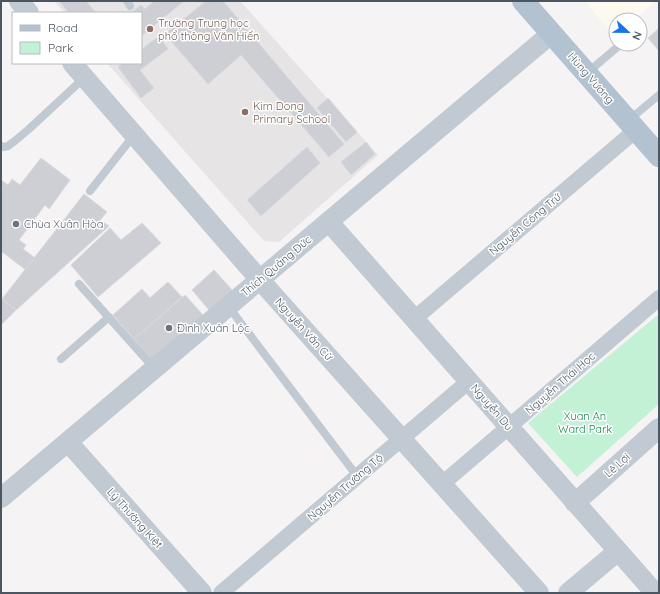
<svg xmlns="http://www.w3.org/2000/svg" width="660" height="594" viewBox="0 0 660 594" font-family="Quicksand,sans-serif">
<style>
.commercial{fill:#fdf9ef}
.education{fill:#e6e4e5}
.green{fill:#c3f1d5}
.building{fill:#cdcfd5;stroke:#d7d9de}
.lines{fill:none;stroke-linecap:round;stroke-linejoin:round}
.service{stroke:#c1cad2;stroke-width:8}
.minor{stroke:#c1cad2;stroke-width:16}
.tertiary{stroke:#c1cad2;stroke-width:20}
.primary{stroke:#b3c2d1;stroke-width:22}
.education-dot{fill:#8d6e63;stroke:#fff;stroke-width:1.5}
.worship-dot{fill:#6b7280;stroke:#fff;stroke-width:1.5}
.labels{text-anchor:middle;stroke-width:3;stroke-linejoin:round;paint-order:stroke}
.education-label{font-size:11px;fill:#785e54;stroke:#fff;text-anchor:start}
.street-label{font-size:11px;fill:#4a5661;stroke:#fff}
.worship-label{font-size:11px;fill:#5b616d;stroke:#fff;text-anchor:start}
.park-label{font-size:11px;fill:#17864f;stroke:#fff}
</style>
<rect width="100%" height="100%" fill="#f5f3f3"/>
<polygon class="commercial" points="585,1 656,1 634,20 616,20 616,36 614,37"/>
<polygon class="education" points="54,1 240,1 378,155 279,242 264,241 107,63 141,63 141,13 65,13"/>
<polygon class="green" points="659,314 659,404 577,477 528,423"/>
<g class="building">
<polygon points="59,1 86,1 96,13 69,13"/>
<polygon points="154,1 184,1 141,36 141,13 131,13 141,5 145,9"/>
<polygon points="206,1 223,1 344,144 329,157 241,55 208,84 165,34"/>
<polygon points="659,28 659,51 648,38"/>
<polygon points="159,36 168,49 140,70 154,88 141,98 118,67 123,63 141,63 141,50"/>
<polygon points="328,98 357,132 346,142 317,108"/>
<polygon points="366,142 375,154 351,175 341,162"/>
<polygon points="307,147 320,163 261,216 247,200"/>
<polygon points="41,158 70,180 49,209 45,205 19,240 26,245 23,249 35,258 26,270 1,251 1,180 8,185 12,179 20,185"/>
<polygon points="84,194 107,212 100,220 109,226 16,310 2,299"/>
<polygon points="142,223 161,243 98,297 71,265 110,228 121,240"/>
<polygon points="214,270 233,291 210,311 192,290"/>
<polygon points="168,282 182,297 134,339 113,315 142,289 150,298"/>
<polygon points="185,295 204,316 153,361 134,339"/>
<polygon points="2,299 16,310 1,325 1,301"/>
</g>
<g class="lines">
<g class="service">
<polyline points="127,1 130,6"/>
<polyline points="587,73 621,44"/>
<polyline points="629,120 659,95"/>
<polyline points="1,146 4,147 8,146 16,140 29,129 84,78"/>
<polyline points="90,191 134,135"/>
<polyline points="79,284 154,368"/>
<polyline points="228,306 357,476"/>
<polyline points="61,359 109,317"/>
</g>
<g class="minor">
<polyline points="414,319 636,130"/>
<polyline points="442,484 659,298"/>
<polyline points="221,593 469,381"/>
</g>
<g class="tertiary">
<polyline points="19,1 29,13"/>
<polyline points="72,63 260,280 539,593"/>
<polyline points="329,222 655,593"/>
<polyline points="68,442 202,593"/>
<polyline points="1,498 552,33"/>
<polyline points="575,503 659,428"/>
<polyline points="568,593 618,551"/>
</g>
<polyline class="primary" points="523,1 659,156"/>
</g>
<g class="education-dot">
<circle cx="150" cy="29" r="4"/>
<circle cx="245" cy="112" r="4"/>
</g>
<g class="worship-dot">
<circle cx="16" cy="224" r="4"/>
<circle cx="169" cy="328" r="4"/>
</g>
<g class="labels">
<g class="education-label">
<text x="158" y="27">Trường Trung học<tspan x="158" dy="13">phổ thông Văn Hiến</tspan></text>
<text x="253" y="110">Kim Dong<tspan x="253" dy="13">Primary School</tspan></text>
</g>
<g class="street-label">
<text transform="translate(591 78) rotate(49)" y="4">Hùng Vương</text>
<text transform="translate(525 224) rotate(-40)" y="4">Nguyễn Công Trứ</text>
<text transform="translate(276 266) rotate(-40)" y="4">Thích Quảng Đức</text>
<text transform="translate(304 329) rotate(48)" y="4">Nguyễn Văn Cừ</text>
<text transform="translate(560 383) rotate(-41)" y="4">Nguyễn Thái Học</text>
<text transform="translate(492 407) rotate(49)" y="4">Nguyễn Du</text>
<text transform="translate(617 465) rotate(-42)" y="4">Lê Lợi</text>
<text transform="translate(345 487) rotate(-41)" y="4">Nguyễn Trường Tộ</text>
<text transform="translate(135 518) rotate(48)" y="4">Lý Thường Kiệt</text>
</g>
<g class="worship-label">
<text x="24" y="228">Chùa Xuân Hòa</text>
<text x="177" y="332">Đình Xuân Lộc</text>
</g>
<g class="park-label">
<text x="585" y="420">Xuan An<tspan x="585" dy="13">Ward Park</tspan></text>
</g>
</g>
<rect width="660" height="594" fill="none" stroke="#4a5661" stroke-width="4"/>
<rect x="12" y="12" width="130" height="52" fill="#ffffff" stroke="#b7bbc0"/>
<rect x="20" y="25" width="20" height="6" fill="#b3c2d1" stroke="#b7bbc0"/>
<text x="48" y="32" font-size="12" fill="#4a5661">Road</text>
<rect x="20" y="42" width="20" height="12" fill="#c3f1d5" stroke="#b7bbc0"/>
<text x="48" y="52" font-size="12" fill="#4a5661">Park</text>
<g transform="translate(628 32) rotate(112)"><circle r="19" fill="#ffffff" stroke="#b7bbc0"/>
<path d="M0-3L7 15L0 10L-7 15Z" fill="#1a73e8"/>
<text y="-6" font-size="11" font-weight="bold" text-anchor="middle" fill="#4a5661">N</text>
</g>
</svg>
